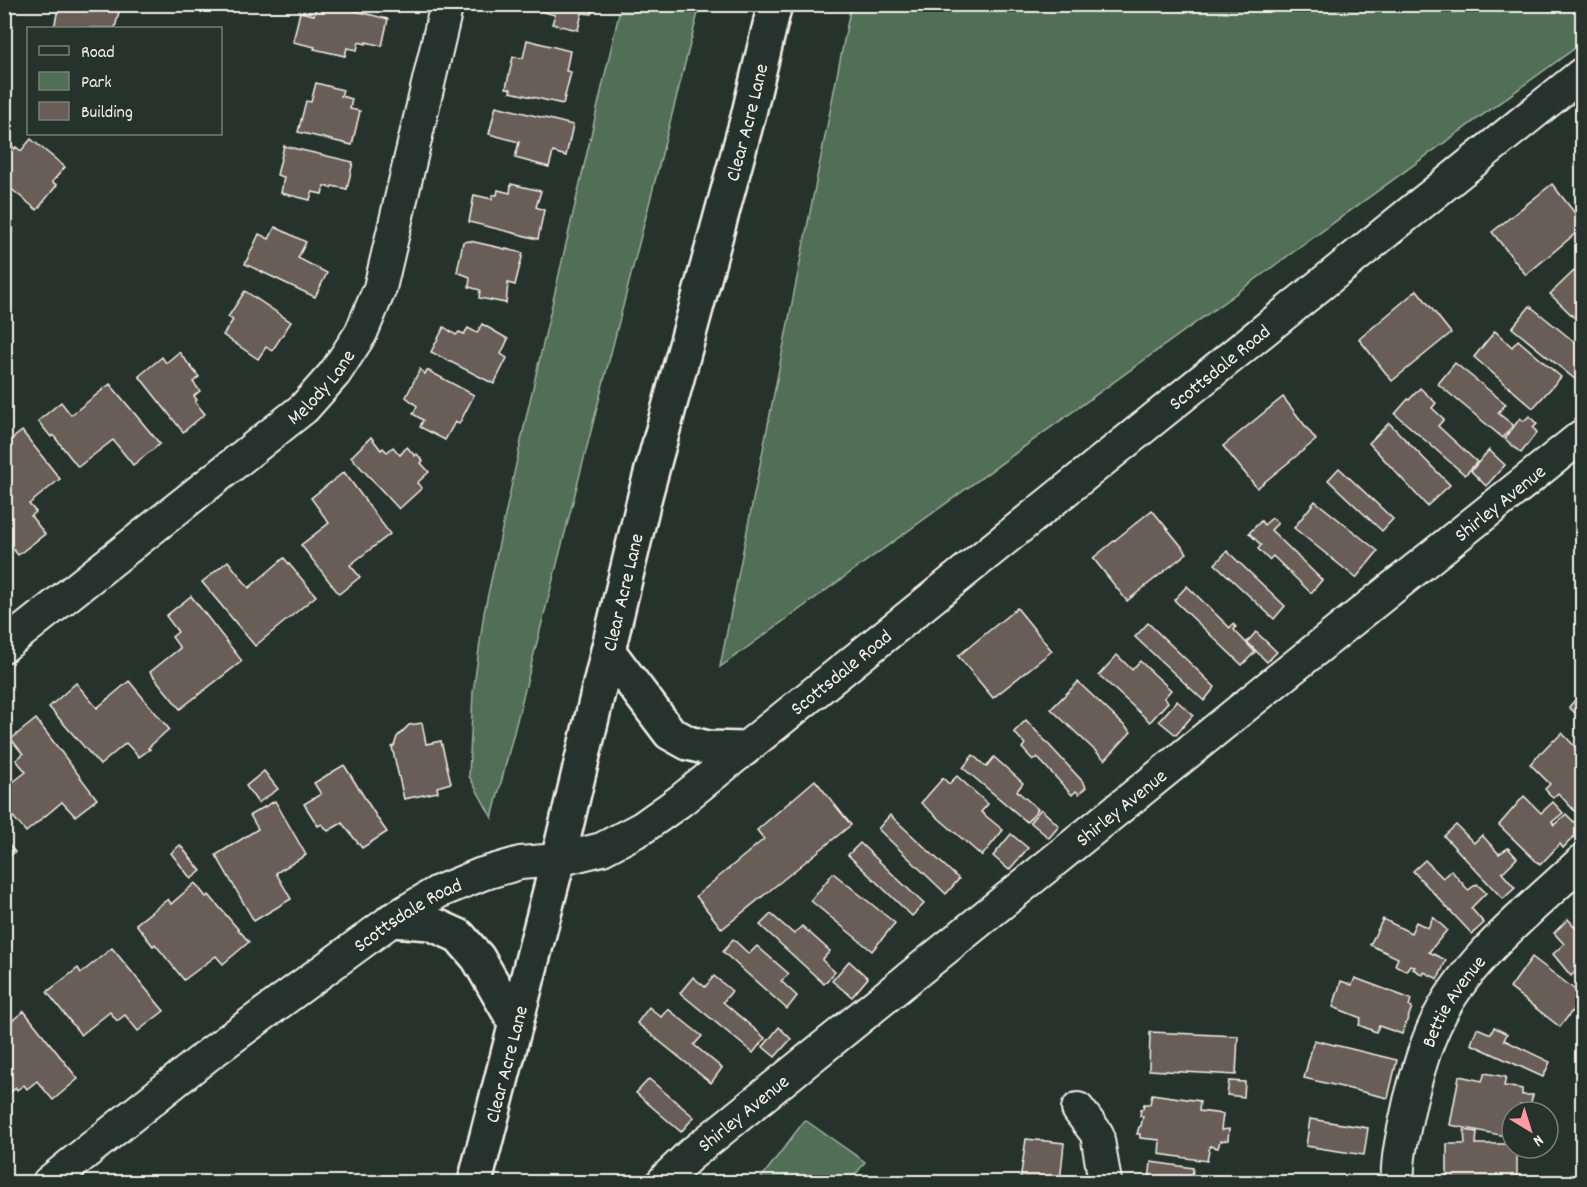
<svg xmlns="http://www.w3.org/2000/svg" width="1587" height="1187" viewBox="0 0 1587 1187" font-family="Dekko,sans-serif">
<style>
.green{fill:#516e56;stroke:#a2b09f;stroke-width:1.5}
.building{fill:#695d58;stroke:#f4f1e8;stroke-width:1.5}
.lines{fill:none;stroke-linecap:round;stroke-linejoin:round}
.street-casing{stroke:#f4f1e8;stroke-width:36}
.primary-casing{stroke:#f4f1e8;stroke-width:38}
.street{stroke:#26332d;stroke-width:32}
.primary{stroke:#26332d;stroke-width:33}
.labels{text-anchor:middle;stroke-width:5;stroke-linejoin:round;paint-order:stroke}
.street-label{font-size:20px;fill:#f4f1e8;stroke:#26332d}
</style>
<rect width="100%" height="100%" fill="#26332d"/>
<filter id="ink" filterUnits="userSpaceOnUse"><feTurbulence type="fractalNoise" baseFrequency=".0167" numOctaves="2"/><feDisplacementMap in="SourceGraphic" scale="12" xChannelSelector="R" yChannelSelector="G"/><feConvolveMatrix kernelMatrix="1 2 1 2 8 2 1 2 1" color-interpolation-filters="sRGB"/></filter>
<g filter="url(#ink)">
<g class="green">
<polygon points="621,5 700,5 492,818 469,776 473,693 484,613 526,418"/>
<polygon points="851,5 1582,5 1582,43 720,667"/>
<polygon points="805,1120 865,1162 850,1182 758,1182"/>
</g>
<g class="building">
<polygon points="59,4 113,4 112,10 119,12 115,28 54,28"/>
<polygon points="317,4 327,4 388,19 382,46 366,42 366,44 359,42 357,50 347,48 345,56 314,49 315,47 293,42 300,12 314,15"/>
<polygon points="542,4 594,4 592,14 582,13 578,30 552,24 555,15 540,11"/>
<polygon points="527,40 570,51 566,71 571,72 563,104 510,92 511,89 506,88 513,57 523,58"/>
<polygon points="316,83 343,90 341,96 352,99 350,109 360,111 352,145 298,132 306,101 311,102"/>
<polygon points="496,106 573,125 566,156 553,152 549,167 515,158 519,142 489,134"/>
<polygon points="31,139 65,167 52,182 57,185 37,210 4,183 4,154 11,145 15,149 16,147 21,151"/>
<polygon points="284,146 353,162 347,189 332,186 331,188 324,186 322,194 312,192 310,200 281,193 284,177 277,175"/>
<polygon points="511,184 541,191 536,207 544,210 538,239 469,222 474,195 492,199 492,195 497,195 498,190 510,193"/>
<polygon points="1552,184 1582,222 1582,228 1526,275 1492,232"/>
<polygon points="4,221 13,231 4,238"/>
<polygon points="275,227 306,242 298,258 327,273 315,297 245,264 259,234 269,239"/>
<polygon points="470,241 523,253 515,285 508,283 506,303 479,298 480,290 469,287 470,277 457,272 463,242"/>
<polygon points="1581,265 1582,267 1582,325 1550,294 1574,271 1575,272"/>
<polygon points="1417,290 1451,333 1392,381 1359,339"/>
<polygon points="245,291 291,322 272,351 266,347 258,359 223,335 233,320 228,317"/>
<polygon points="1530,306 1582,348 1582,373 1576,380 1512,328"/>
<polygon points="482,324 508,339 501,354 507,358 494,384 431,352 444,327 456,335 459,332 464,334 468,328 477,333"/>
<polygon points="1495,331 1512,347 1518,340 1561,377 1533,408 1474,357"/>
<polygon points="179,352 199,377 193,382 200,391 194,396 197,400 195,402 205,414 183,432 139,376 162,357 166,363"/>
<polygon points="1455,363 1506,404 1498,413 1513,425 1503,438 1438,384"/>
<polygon points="420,369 425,374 427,370 474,395 459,424 455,422 445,440 420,427 423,420 413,414 417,406 406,397"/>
<polygon points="110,384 160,444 133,465 113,440 78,467 53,435 51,437 38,421 61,402 71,415"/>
<polygon points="1420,388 1436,403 1432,408 1444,419 1438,426 1477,462 1465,475 1395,414 1408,399 1409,400"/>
<polygon points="1283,397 1316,440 1257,488 1223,446"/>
<polygon points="1529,416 1537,424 1533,428 1537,432 1521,453 1505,439 1520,418 1524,421"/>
<polygon points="1389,423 1450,485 1427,506 1369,443"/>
<polygon points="22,431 60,479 29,504 36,512 31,516 45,534 18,555 4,538 4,445"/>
<polygon points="371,437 381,450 383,448 387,452 393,447 400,455 407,447 415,456 417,454 423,461 421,463 429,472 417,483 422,488 399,509 351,457"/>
<polygon points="1489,450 1505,465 1486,486 1471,471"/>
<polygon points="1339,468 1393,519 1382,531 1328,480"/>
<polygon points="344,472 390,534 350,565 360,577 339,594 301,545 329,523 311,498"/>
<polygon points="1315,501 1378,551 1356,578 1294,528"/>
<polygon points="1152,510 1187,553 1127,601 1093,558"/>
<polygon points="1272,518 1278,523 1271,530 1322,580 1311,593 1273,556 1269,560 1258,549 1261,545 1249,533 1261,521 1264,525"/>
<polygon points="1227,551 1285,606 1274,619 1215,564"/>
<polygon points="284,558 316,596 255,646 202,582 228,561 249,588"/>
<polygon points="1187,586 1230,628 1233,624 1236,627 1234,630 1255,652 1242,665 1174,600"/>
<polygon points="191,596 242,661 180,709 150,672 180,648 172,637 178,632 166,616"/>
<polygon points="1017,608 1052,651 993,698 958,656"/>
<polygon points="1148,623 1215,687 1204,701 1135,637"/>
<polygon points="1256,632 1277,652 1267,662 1247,642"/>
<polygon points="1117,655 1132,670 1140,661 1171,690 1164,698 1168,702 1150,722 1099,675"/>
<polygon points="129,681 169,729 148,748 150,749 139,757 126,743 100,765 49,707 76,683 97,708"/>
<polygon points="1078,682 1131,732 1105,760 1051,709"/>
<polygon points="1582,692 1582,720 1569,707"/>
<polygon points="1177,701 1193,715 1176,735 1159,721"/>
<polygon points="36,719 97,799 75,816 62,802 26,832 4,806 4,789 26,772 16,760 23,754 11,739"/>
<polygon points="1026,720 1084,783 1086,787 1079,794 1076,791 1072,795 1037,757 1033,760 1022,748 1025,744 1014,732"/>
<polygon points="422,723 426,744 441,741 451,783 437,787 438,792 404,799 392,747 394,746 397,737 409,725"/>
<polygon points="1562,733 1582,754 1582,819 1558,793 1553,798 1545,789 1550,784 1530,764 1553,740 1554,741"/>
<polygon points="973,755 986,767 994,757 1023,783 1017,791 1038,809 1027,822 963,768"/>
<polygon points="344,765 380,822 387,832 362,848 342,823 328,831 322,824 318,826 304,804 321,794 314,783"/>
<polygon points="264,771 278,789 258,803 246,786"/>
<polygon points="957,776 988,804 981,812 1003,830 982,856 921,803 943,778 949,784"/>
<polygon points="815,780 851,825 722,929 696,896 764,839 757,830"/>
<polygon points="1524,796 1541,813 1553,802 1563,813 1552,822 1554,825 1566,814 1581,829 1563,848 1560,844 1540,865 1499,825"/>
<polygon points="275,801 306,855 276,873 291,899 254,921 216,855 258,829 250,815"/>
<polygon points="1041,809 1059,826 1049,838 1030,822"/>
<polygon points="890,815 959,879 946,894 878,829"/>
<polygon points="1456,825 1474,843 1482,835 1499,854 1508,848 1517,858 1502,873 1515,888 1503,899 1444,836"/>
<polygon points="1011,834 1028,848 1009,870 993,856"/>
<polygon points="4,839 15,852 4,860"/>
<polygon points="860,843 924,904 912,916 848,855"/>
<polygon points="180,845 201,871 191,879 171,853"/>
<polygon points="1425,860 1443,878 1451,870 1468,890 1477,884 1486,893 1471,908 1484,923 1472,934 1413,871"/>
<polygon points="833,873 895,923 872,951 811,901"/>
<polygon points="195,883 206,897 209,895 249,942 223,964 216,956 184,980 155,944 153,946 136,924 168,899 171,904"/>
<polygon points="771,914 794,934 802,926 830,951 822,960 835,972 824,984 760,925"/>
<polygon points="1433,917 1447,930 1429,952 1446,960 1438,979 1424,972 1423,975 1413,969 1415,967 1410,965 1406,971 1395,965 1398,958 1370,945 1383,919 1411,933 1416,922 1428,928"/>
<polygon points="1568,919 1582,935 1582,966 1571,976 1553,954 1564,944 1554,933"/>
<polygon points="733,939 749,954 757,946 789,974 781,981 797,996 787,1009 723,952"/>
<polygon points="112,948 164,1011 138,1031 125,1015 117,1021 110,1012 81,1035 47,992 78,968 81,973"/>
<polygon points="1532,957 1582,995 1582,998 1560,1027 1510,988"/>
<polygon points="849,961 868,978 852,997 832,981"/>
<polygon points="714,976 732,991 723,1002 765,1038 753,1053 680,993 693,977 705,987"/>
<polygon points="1355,978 1411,999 1409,1006 1412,1007 1402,1034 1379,1026 1376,1032 1359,1025 1361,1018 1333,1007 1341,981 1352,985"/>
<polygon points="649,1007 661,1017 668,1009 702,1036 694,1045 722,1068 711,1083 637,1023"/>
<polygon points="24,1011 78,1079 53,1100 37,1081 27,1089 24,1085 17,1090 16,1088 11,1092 4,1083 4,1027"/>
<polygon points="779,1027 791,1039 775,1057 763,1047"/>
<polygon points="1494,1027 1507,1034 1504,1040 1550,1062 1543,1077 1471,1044 1477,1028 1491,1034"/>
<polygon points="1150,1032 1238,1036 1236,1075 1149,1070"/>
<polygon points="1314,1040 1397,1060 1388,1098 1304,1078"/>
<polygon points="1485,1073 1506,1077 1504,1086 1522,1089 1522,1095 1533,1095 1530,1105 1520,1105 1519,1112 1512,1112 1512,1125 1508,1125 1505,1136 1450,1125 1459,1076 1482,1081"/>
<polygon points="649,1079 694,1117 681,1132 636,1093"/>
<polygon points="1229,1081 1245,1082 1244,1097 1227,1095"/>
<polygon points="1152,1094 1200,1101 1199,1111 1223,1114 1221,1130 1229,1129 1228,1140 1220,1141 1218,1148 1210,1146 1207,1161 1159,1154 1160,1140 1140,1138 1140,1134 1137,1134 1139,1127 1141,1126 1143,1116 1140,1116 1141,1109 1143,1109 1144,1104 1150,1104"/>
<polygon points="1310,1119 1368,1128 1364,1155 1306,1146"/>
<polygon points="1464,1130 1477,1132 1476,1144 1512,1144 1512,1148 1517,1148 1517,1180 1447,1181 1447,1144 1465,1144"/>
<polygon points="1026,1139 1064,1143 1060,1182 1000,1182 1000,1180 1020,1181"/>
<polygon points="1151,1162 1193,1168 1192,1179 1218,1182 1149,1182"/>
</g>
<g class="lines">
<g class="street-casing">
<g id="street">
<path id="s1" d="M 4,646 L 304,408 L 335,373 L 361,333 L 380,288 L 447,4"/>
<polyline points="1078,1109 1097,1134 1105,1182"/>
<path id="s2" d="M 49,1182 L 208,1055 L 392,920 L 438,892 L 482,874 L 520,863 L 558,860 L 602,849 L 642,828 L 680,801 L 1582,74"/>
<path id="s3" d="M 663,1182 L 667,1177 L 689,1156 L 1270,686 L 1582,436"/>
<path id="s4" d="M 1398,1182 C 1396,1159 1405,1125 1410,1101 C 1417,1075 1424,1048 1436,1023 C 1464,961 1533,908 1582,861"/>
</g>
</g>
<g class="primary-casing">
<g id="primary">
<polyline points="608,651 670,733 688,743 708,748 744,749"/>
<polyline points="392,920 430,923 459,936 478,958 516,1024"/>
<path id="s5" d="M 475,1182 L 558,860 L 645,496 L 748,117 L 775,4"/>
</g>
</g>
<use href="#street" class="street"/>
<use href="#primary" class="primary"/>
</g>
</g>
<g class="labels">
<g class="street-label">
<text dy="7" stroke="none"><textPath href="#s5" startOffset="1094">Clear Acre Lane</textPath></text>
<text dy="7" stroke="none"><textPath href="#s2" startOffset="1440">Scottsdale Road</textPath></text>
<text dy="7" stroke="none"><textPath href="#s1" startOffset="410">Melody Lane</textPath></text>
<text dy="7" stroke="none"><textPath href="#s3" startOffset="1078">Shirley Avenue</textPath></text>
<text dy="7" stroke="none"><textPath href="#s5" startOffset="608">Clear Acre Lane</textPath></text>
<text dy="7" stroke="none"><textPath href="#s2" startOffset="954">Scottsdale Road</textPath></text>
<text dy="7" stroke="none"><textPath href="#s3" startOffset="592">Shirley Avenue</textPath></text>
<text dy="7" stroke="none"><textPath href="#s2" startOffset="448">Scottsdale Road</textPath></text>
<text dy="7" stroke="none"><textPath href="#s4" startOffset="192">Bettie Avenue</textPath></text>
<text dy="7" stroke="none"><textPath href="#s5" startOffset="122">Clear Acre Lane</textPath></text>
<text dy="7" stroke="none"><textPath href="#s3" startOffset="106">Shirley Avenue</textPath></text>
</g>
</g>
<rect width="1587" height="1187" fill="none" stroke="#26332d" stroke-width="24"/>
<rect x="12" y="12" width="1563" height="1163" fill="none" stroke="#f4f1e8" stroke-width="2" filter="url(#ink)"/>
<rect x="27" y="27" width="195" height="108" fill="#26332d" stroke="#787f78" stroke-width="1.5"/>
<rect x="39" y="46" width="30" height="9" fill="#26332d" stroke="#787f78" stroke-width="1.5"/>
<text x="81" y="57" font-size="18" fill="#f4f1e8">Road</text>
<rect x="39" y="72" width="30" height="18" fill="#516e56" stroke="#787f78" stroke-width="1.5"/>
<text x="81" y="87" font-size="18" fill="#f4f1e8">Park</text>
<rect x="39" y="102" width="30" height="18" fill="#695d58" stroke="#787f78" stroke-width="1.5"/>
<text x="81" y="117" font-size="18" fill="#f4f1e8">Building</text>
<g transform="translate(1530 1130) rotate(142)"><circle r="28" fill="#26332d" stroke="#787f78" stroke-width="1.5"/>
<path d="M0-4.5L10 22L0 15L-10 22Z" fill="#ff9aa2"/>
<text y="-9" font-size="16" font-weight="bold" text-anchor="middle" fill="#f4f1e8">N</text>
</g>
</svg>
